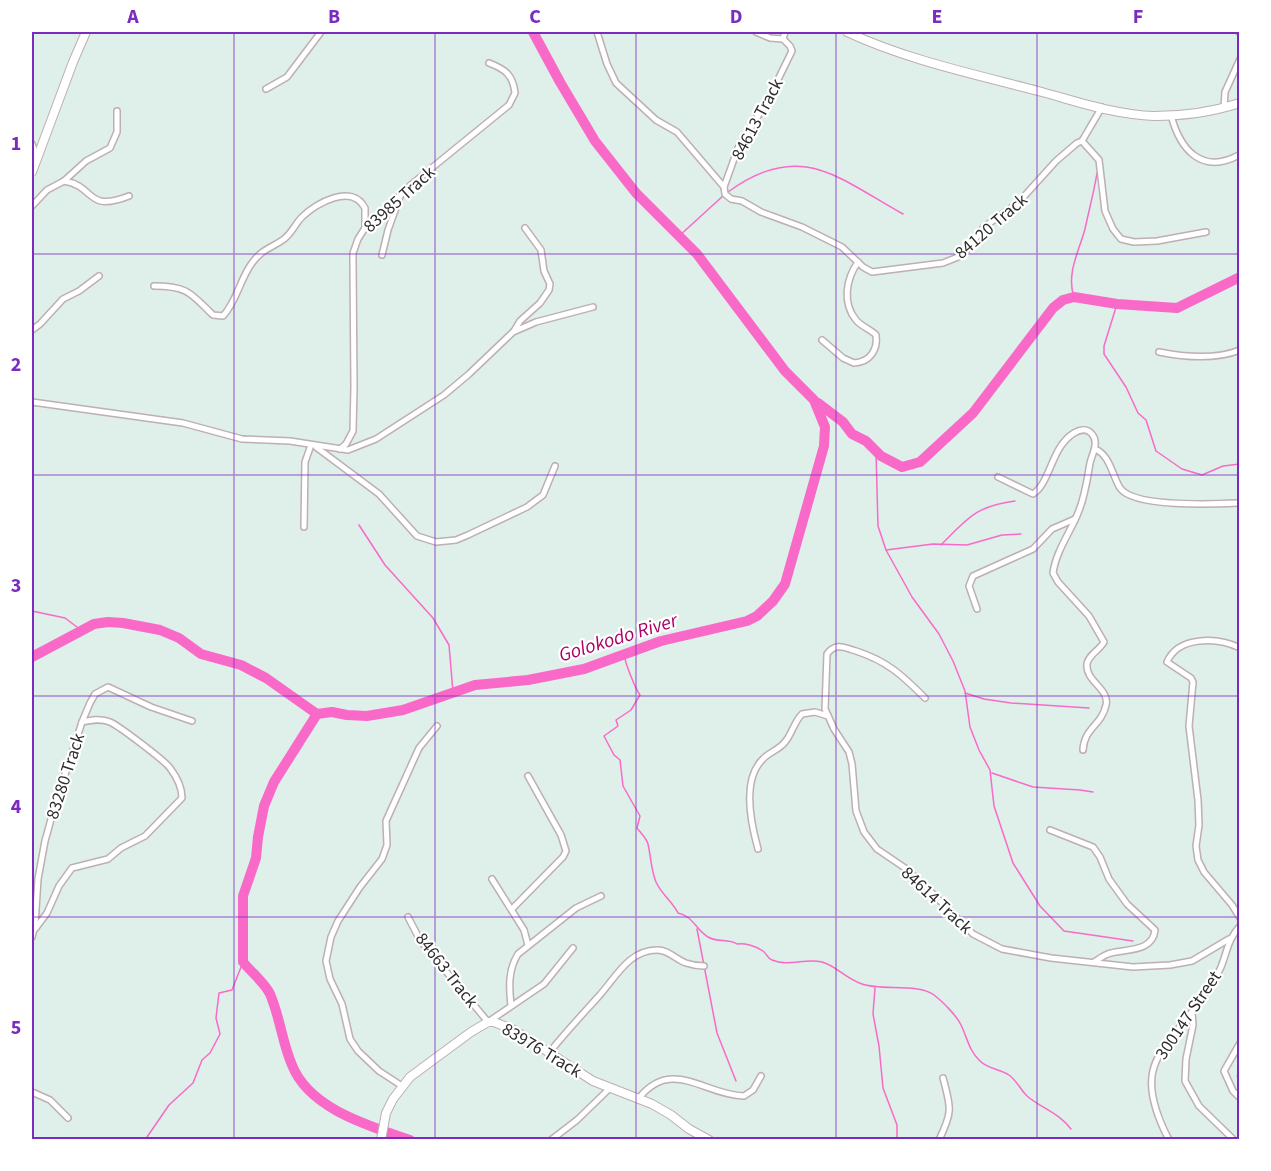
<svg xmlns="http://www.w3.org/2000/svg" width="1271" height="1171" viewBox="0 0 1271 1171" font-family="'Source Sans 3',sans-serif">
<style>
.lines{fill:none;stroke-linecap:round;stroke-linejoin:round}
.stream{stroke:#f96ac8;stroke-width:1.5}
.river{stroke:#f96ac8;stroke-width:10}
.street-casing{stroke:#beafb1;stroke-width:8}
.secondary-casing{stroke:#beafb1;stroke-width:10}
.street{stroke:#fff;stroke-width:5}
.secondary{stroke:#fff;stroke-width:8}
.grid{fill:none;stroke:#7b2cbf;stroke-width:1.5;stroke-opacity:0.55}
.labels{text-anchor:middle;stroke-width:4.5;stroke-linejoin:round;paint-order:stroke}
.street-label{font-size:18px;fill:#2d2d2d;stroke:#fff}
.water-label{font-size:20px;font-style:italic;fill:#ac0264;stroke:#fff}
.neatline{fill:none;stroke:#7b2cbf;stroke-width:2}
.grid-label{font-size:20px;text-anchor:middle;font-weight:bold;fill:#7b2cbf}
</style>
<rect width="100%" height="100%" fill="#dfefea"/>
<g class="lines">
<g class="stream">
<path d="M 728,192 C 800,139 838,178 903,214"/>
<polyline points="678,237 724,195"/>
<path d="M 1074,297 C 1066,274 1079,251 1085,229 C 1089,210 1094,192 1097,173"/>
<polyline points="1117,304 1104,346 1104,354 1126,387 1138,413 1146,420 1156,451 1182,469 1202,475 1223,466 1240,464"/>
<polyline points="876,451 878,526 886,550 912,597 939,634 953,661 965,691 970,727 979,750 990,770 994,806 1013,863 1040,906 1064,931 1133,941"/>
<polyline points="359,525 385,565 433,618 449,645 453,692"/>
<path d="M 941,545 C 968,518 976,506 1015,501"/>
<polyline points="886,550 933,544 967,545 1002,535 1021,534"/>
<polyline points="32,611 65,618 81,630"/>
<path d="M 624,654 C 625,663 635,688 640,695 L 631,710 L 616,720 L 618,726 L 604,736 L 614,755 L 620,760 L 623,786 L 640,816 L 637,828 C 640,832 647,839 648,844 C 651,857 651,870 656,882 C 662,895 672,901 678,913 C 693,916 696,930 708,937 C 718,943 728,938 737,944 C 745,943 756,946 763,951 C 767,954 767,958 772,960 C 789,967 805,958 822,962 C 835,965 846,979 862,984 C 881,991 918,983 934,995 C 942,1001 957,1016 961,1025 C 967,1037 969,1051 980,1061 C 988,1069 1000,1069 1009,1075 C 1016,1080 1021,1090 1027,1096 C 1041,1108 1059,1113 1071,1129"/>
<polyline points="965,693 984,699 1011,703 1089,708"/>
<polyline points="992,773 1033,787 1080,790 1093,792"/>
<polyline points="697,929 717,1033 736,1081"/>
<polyline points="875,988 873,1014 879,1046 883,1088 897,1125 897,1140"/>
<polyline points="1237,1076 1240,1077"/>
<polyline points="145,1140 169,1105 193,1083 202,1060 210,1053 220,1034 216,1018 219,993 232,990 243,962"/>
</g>
<g class="river">
<polyline points="818,403 843,422 852,434 866,441 881,456 902,467 920,462 973,413 1053,308 1063,300 1074,297 1117,304 1177,308 1240,277"/>
<polyline points="32,657 94,624 108,622 123,623 160,630 179,638 201,654 241,665 266,678 317,714"/>
<path d="M 410,1140 C 370,1126 309,1109 292,1065 C 282,1042 280,1017 270,994 C 265,983 251,972 243,962 L 243,896 L 256,858 L 258,837 L 264,806 L 274,782 L 317,714 L 332,712 L 347,715 L 367,716 L 403,710 L 475,685 L 528,680 L 584,669 L 661,641 L 747,621 L 757,616 L 773,601 L 785,584 L 824,446 L 825,427 L 814,400 L 785,371 L 697,254 L 636,193 L 595,141 L 560,82 L 533,32"/>
</g>
<g class="street-casing">
<g id="street">
<polyline points="597,32 607,64 616,83 656,120 677,132 724,187 725,194 731,199 742,201 761,212 802,227 842,247 863,267 872,272 943,263 963,255 984,227 1018,203 1056,161 1077,143 1082,141 1102,107"/>
<polyline points="756,32 770,38 783,39 785,32"/>
<polyline points="1239,32 1240,32"/>
<polyline points="266,89 287,77 321,32"/>
<polyline points="1224,108 1225,92 1240,59"/>
<path d="M 1171,115 C 1180,150 1202,175 1239,155"/>
<polyline points="1082,141 1099,160 1105,211 1113,229 1121,239 1134,242 1157,241 1206,232"/>
<polyline points="32,144 37,157"/>
<path d="M 64,181 C 96,186 85,213 129,196"/>
<polyline points="724,187 738,148 768,100 792,51 790,46 783,39"/>
<polyline points="32,206 47,190 64,181 86,161 110,148 117,132 117,111"/>
<polyline points="382,255 388,230 401,194"/>
<path d="M 154,286 C 189,286 191,294 213,315 L 223,316 C 237,301 240,279 252,263 C 263,248 272,248 284,239 C 292,233 295,224 302,217 C 316,203 352,183 365,208 L 365,228"/>
<polyline points="32,330 40,324 63,299 79,291 99,276"/>
<polyline points="514,331 520,321 540,303 549,290 550,284 544,271 541,250 525,228"/>
<path d="M 822,340 L 843,358 L 854,363 C 870,362 878,350 876,335 C 870,329 862,327 856,320 C 842,303 846,279 858,262"/>
<path d="M 1159,352 C 1184,357 1215,360 1240,350"/>
<polyline points="32,402 183,423 242,439 290,441 348,450 376,439 444,395 469,374 513,332 536,322 593,307"/>
<polyline points="316,447 379,494 417,536 436,542 456,540 468,535 527,507 543,495 555,466"/>
<path d="M 340,449 L 346,444 L 353,431 L 354,387 L 353,262 L 353,253 L 358,239 L 365,228 L 412,184 L 509,105 L 515,93 C 513,75 505,69 489,63"/>
<path d="M 1095,449 C 1110,455 1112,475 1120,488 C 1134,508 1216,504 1240,503"/>
<path d="M 998,477 L 1033,494 C 1051,482 1051,447 1074,433 C 1079,430 1086,428 1091,433 C 1100,442 1092,454 1090,463 C 1087,480 1085,497 1078,513 C 1070,533 1056,551 1053,573 L 1058,582 L 1089,616 L 1104,642 C 1100,650 1088,655 1087,664 C 1085,681 1110,689 1106,705 C 1102,725 1084,728 1083,750"/>
<polyline points="304,527 305,462 311,445"/>
<polyline points="977,609 969,586 973,576 1033,549 1052,529 1075,519"/>
<path d="M 1240,648 C 1217,637 1178,636 1167,662 L 1191,678 L 1193,682 L 1189,726 L 1198,800 L 1199,825 L 1196,846 L 1198,860 L 1204,872 L 1232,905 L 1240,918"/>
<path d="M 925,698 C 902,675 887,661 856,651 C 845,648 836,642 827,654 L 825,709 L 834,729 L 849,752 L 852,764 L 856,811 L 864,832 L 877,849 L 905,868 L 925,886 L 973,934 L 1002,949 L 1051,958 L 1133,967 L 1170,965 L 1192,961 L 1229,939"/>
<path d="M 1050,830 L 1093,847 L 1100,857 L 1109,879 L 1127,904 L 1155,930 C 1153,952 1126,949 1111,953 C 1105,954 1099,959 1094,962"/>
<path d="M 758,849 C 751,824 741,780 763,759 C 769,752 779,750 785,742 C 792,734 794,722 802,714 L 815,712 L 828,716"/>
<polyline points="492,879 524,930 528,945"/>
<polyline points="512,909 563,857 566,851 561,835 528,776"/>
<polyline points="408,917 420,940 488,1022 544,984 573,948"/>
<path d="M 35,929 L 47,913 L 59,886 L 72,868 L 108,859 L 121,848 L 145,836 L 182,798 C 182,788 176,776 170,768 C 164,760 119,726 110,722 C 101,718 91,720 82,722"/>
<polyline points="32,937 35,925 38,879 45,841 53,812 82,722 90,703 95,694 108,687 151,707 192,721"/>
<path d="M 511,1005 C 509,987 508,970 518,954 L 576,908 L 601,896"/>
<polyline points="1192,1013 1193,1025 1186,1059 1185,1081 1199,1106 1234,1140"/>
<polyline points="1240,1043 1224,1071 1233,1091 1240,1098"/>
<path d="M 549,1053 C 564,1034 581,1016 598,997 C 615,979 628,950 657,950 C 669,950 675,959 686,963 C 692,965 698,966 704,966"/>
<polyline points="402,1086 379,1071 358,1051 350,1039 342,1004 330,979 326,961 331,937 338,921 360,887 382,859 387,845 386,821 419,748 437,726"/>
<polyline points="32,1092 50,1100 68,1118"/>
<path d="M 639,1098 C 672,1057 704,1095 744,1096 L 753,1090 L 761,1076"/>
<polyline points="551,1140 577,1120 610,1088"/>
<path d="M 939,1140 C 953,1111 951,1108 943,1078"/>
<path d="M 1169,1140 C 1126,1057 1171,1050 1209,987 C 1213,981 1218,974 1221,967 C 1227,952 1228,939 1240,926"/>
</g>
</g>
<g class="secondary-casing">
<g id="secondary">
<path d="M 847,32 C 907,60 974,74 1038,91 C 1076,101 1115,115 1154,116 C 1183,116 1212,112 1240,103"/>
<polyline points="32,172 73,62 86,32"/>
<polyline points="381,1140 386,1113 393,1099 410,1077 471,1032 488,1022 494,1022 514,1030 593,1081 652,1104 671,1115 689,1129 709,1140"/>
</g>
</g>
<use href="#street" class="street"/>
<use href="#secondary" class="secondary"/>
</g>
<path class="grid" d="M 234,32 L 234,1140M 435,32 L 435,1140M 636,32 L 636,1140M 836,32 L 836,1140M 1037,32 L 1037,1140M 32,254 L 1240,254M 32,475 L 1240,475M 32,696 L 1240,696M 32,917 L 1240,917"/>
<g class="labels">
<g class="street-label">
<text transform="translate(757 119) rotate(-62)" y="6">84613 Track</text>
<text transform="translate(399 199) rotate(-42)" y="6">83985 Track</text>
<text transform="translate(991 226) rotate(-41)" y="6">84120 Track</text>
<text transform="translate(65 776) rotate(-72)" y="6">83280 Track</text>
<text transform="translate(937 900) rotate(43)" y="6">84614 Track</text>
<text transform="translate(447 970) rotate(52)" y="6">84663 Track</text>
<text transform="translate(1188 1015) rotate(-56)" y="6">300147 Street</text>
<text transform="translate(542 1050) rotate(31)" y="6">83976 Track</text>
</g>
<g class="water-label">
<text transform="translate(618 637) rotate(-17)" y="7">Golokodo River</text>
</g>
</g>
<rect width="1271" height="1171" fill="none" stroke="#ffffff" stroke-width="66"/>
<rect x="33" y="33" width="1205" height="1105" class="neatline"/>
<g class="grid-label">
<text x="133" y="23">A</text>
<text x="334" y="23">B</text>
<text x="535" y="23">C</text>
<text x="736" y="23">D</text>
<text x="937" y="23">E</text>
<text x="1138" y="23">F</text>
<text x="16" y="150">1</text>
<text x="16" y="371">2</text>
<text x="16" y="592">3</text>
<text x="16" y="813">4</text>
<text x="16" y="1034">5</text>
</g>
</svg>
